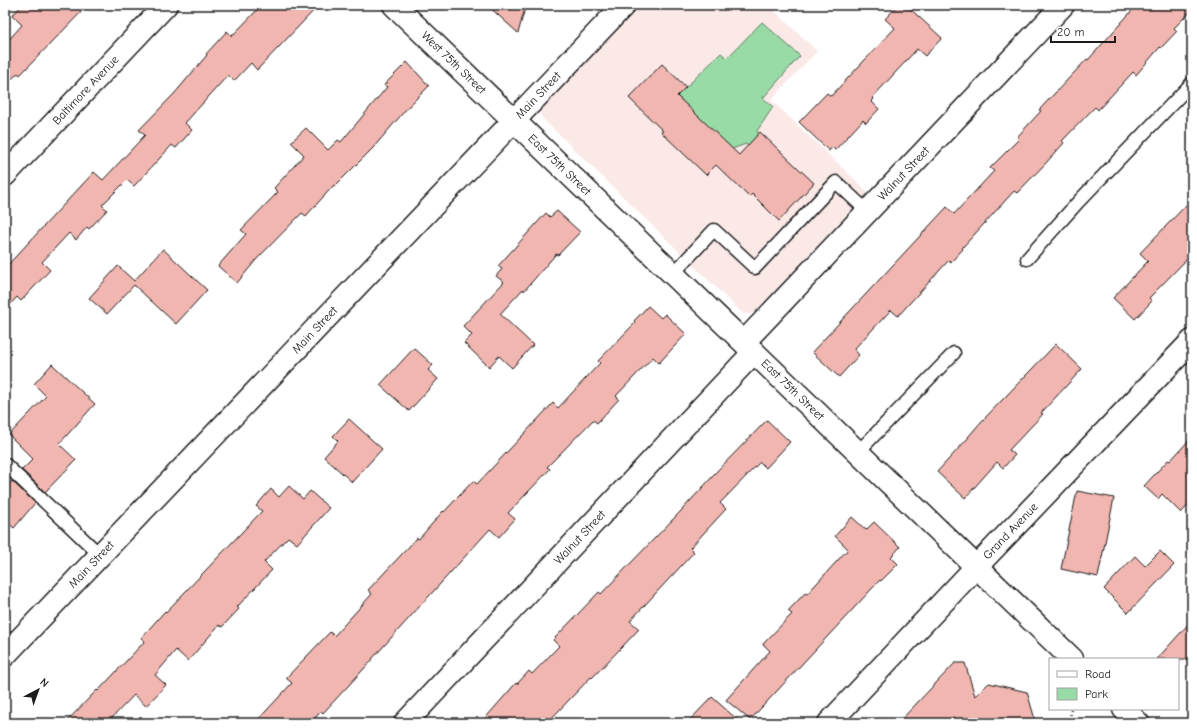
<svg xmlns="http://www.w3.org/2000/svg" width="1197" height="728" viewBox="0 0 1197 728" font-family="'Comic Neue',sans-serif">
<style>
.built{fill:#fbe9e8}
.green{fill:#99dba6;stroke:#5a7c61}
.building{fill:#f2b6b1;stroke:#1c1c1c}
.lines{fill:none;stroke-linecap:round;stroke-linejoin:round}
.service-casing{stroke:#1c1c1c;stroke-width:15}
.minor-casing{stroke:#1c1c1c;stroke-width:25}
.secondary-casing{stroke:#1c1c1c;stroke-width:25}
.path{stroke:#1c1c1c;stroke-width:2.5;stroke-dasharray:1 3;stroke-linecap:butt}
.service{stroke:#fff;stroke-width:12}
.minor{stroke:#fff;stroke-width:22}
.secondary{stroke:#fff;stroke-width:22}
.labels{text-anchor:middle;stroke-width:3.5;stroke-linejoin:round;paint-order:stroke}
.street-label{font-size:12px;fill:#1c1c1c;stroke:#fff}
</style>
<rect width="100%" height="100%" fill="#fff"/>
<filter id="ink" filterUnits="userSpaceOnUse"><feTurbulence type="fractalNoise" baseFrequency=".025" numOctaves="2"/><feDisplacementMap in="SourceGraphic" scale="8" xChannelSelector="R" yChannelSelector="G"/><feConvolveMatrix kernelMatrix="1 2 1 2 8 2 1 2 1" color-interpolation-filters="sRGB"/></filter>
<g filter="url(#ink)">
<polygon class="built" points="639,5 768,5 817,51 771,100 868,192 755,312 751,314 744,314 740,311 543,119 541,115 540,111 543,104"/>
<polygon class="green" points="762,22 800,56 763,98 773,107 757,131 759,134 748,146 746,144 732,149 677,96 721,53 727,58"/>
<g class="building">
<polygon points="23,5 88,5 20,75 18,73 5,85 5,44 22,25 12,15"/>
<polygon points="262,5 319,5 257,70 251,63 234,81 228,75 185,123 192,130 176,148 172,145 134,186 127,180 102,205 107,210 89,229 87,227 76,240 69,233 42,262 50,270 21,301 17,297 5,310 5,268 94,172 103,180 145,135 139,130 175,93 207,55 206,54 227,31 232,36"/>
<polygon points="487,5 526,5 518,33"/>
<polygon points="898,5 906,5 942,38 925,56 917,49 872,98 873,99 871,101 879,109 866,123 863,120 835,150 832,147 829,151 799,122 827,93 831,96 895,28 885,19"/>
<polygon points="1137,5 1192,5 1192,10 1174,28 1177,31 1161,48 1160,47 1136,75 1133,72 1098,110 1095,107 1062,141 1064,143 1045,164 1017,193 1014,191 962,248 963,249 951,262 949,260 898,316 891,310 854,349 859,355 839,377 812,352 947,207 954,214 994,171 990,168 1019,139 1017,137 1041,111 1039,110 1087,59 1088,60"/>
<polygon points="407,62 429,86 408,107 373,148 335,186 334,185 306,216 302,213 256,260 237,283 218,266 246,234 241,230 278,192 274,188 304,155 291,142 306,128 328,150 338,140 341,142 387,87 384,85"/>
<polygon points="662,64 686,87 677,96 739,155 760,132 814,183 779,221 752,194 749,197 716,165 706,175 661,132 663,131 629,98"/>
<polygon points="1192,199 1192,254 1149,298 1152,301 1135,319 1113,298 1148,261 1140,253"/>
<polygon points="557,211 580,232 558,255 556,254 524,291 523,289 500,314 533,345 512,368 499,356 489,367 464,343 472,335 463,326 504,282 496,276 502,269 498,266 546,213 550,217"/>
<polygon points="163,249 207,290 176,324 134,285 107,314 89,298 118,266 134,281"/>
<polygon points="648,306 661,318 665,314 686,334 659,363 653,357 616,396 619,399 597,423 593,420 547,467 550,469 508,513 515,519 499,537 490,529 372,659 373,659 323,713 321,711 311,723 255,723 292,683 286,678 330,632 334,636 372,594 368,590 386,571 417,538 419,539 443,511 444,512 473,481 477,484 553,403 558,408 600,363 598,361 635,323 634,321"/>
<polygon points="1056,344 1082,369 1041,413 1043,414 1009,450 1015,455 1003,468 997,462 965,498 937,472 969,437 968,437 981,422"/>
<polygon points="414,348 433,365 428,370 438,379 409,411 380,385"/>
<polygon points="52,364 95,404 59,444 76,460 45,492 22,470 33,459 9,435 46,396 34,384"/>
<polygon points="349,419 382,449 352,482 324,457 338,441 333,436"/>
<polygon points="767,420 790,442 766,468 760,462 720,503 726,509 690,548 694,552 630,621 639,629 621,648 592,678 591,677 547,723 481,723 516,683 517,684 529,671 532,674 559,646 553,640 599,592 601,594 680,512 714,475 713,475"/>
<polygon points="1192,437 1192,501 1181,513 1162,494 1158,499 1144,486 1168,460 1170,461"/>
<polygon points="12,481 35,503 14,528 5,520 5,489"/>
<polygon points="289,486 303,499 310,491 329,508 297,544 288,537 264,562 272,570 237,607 239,609 222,627 219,625 188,661 176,650 155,675 166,685 146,706 134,695 107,723 65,723 97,690 98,691 145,641 141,638 165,611 166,612 262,511 256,506 271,489 279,497"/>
<polygon points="1077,491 1114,498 1098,577 1061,569"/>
<polygon points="852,517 866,530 874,522 900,547 891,557 898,564 881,581 880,580 750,720 726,700 770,651 763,644 792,614 788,611 805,593 807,594 848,549 835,536"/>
<polygon points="1160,551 1174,565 1128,613 1104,589 1135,556 1145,566"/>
<polygon points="1192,620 1192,659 1157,659"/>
<polygon points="955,663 965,663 975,696 989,683 1027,692 1036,723 898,723"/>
<polygon points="712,697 741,723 687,723"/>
</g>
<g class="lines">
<g class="service-casing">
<g id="service">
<polyline points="1027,259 1079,201 1192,83"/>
<polyline points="673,274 714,230 755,268 836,182 867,211"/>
<polyline points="858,452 954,353"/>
<polyline points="5,464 100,555"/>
</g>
</g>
<g class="minor-casing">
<g id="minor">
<path id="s1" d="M 5,175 L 166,5"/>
<path id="s2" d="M 744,342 L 1063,5"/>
<path id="s3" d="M 5,655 L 624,5"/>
<path id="s4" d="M 405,723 L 754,352"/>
<path id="s5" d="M 829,723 L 976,567 L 1192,341"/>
</g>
</g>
<g class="secondary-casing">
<g id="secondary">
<path id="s6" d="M 394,5 L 1072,659"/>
<polyline points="1124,709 1138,723"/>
</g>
</g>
<polyline class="path" points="1070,723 1071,709"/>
<use href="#service" class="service"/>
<use href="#minor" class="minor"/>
<use href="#secondary" class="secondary"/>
</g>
</g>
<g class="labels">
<g class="street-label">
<text dy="4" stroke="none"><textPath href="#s6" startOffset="83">West 75th Street</textPath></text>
<text dy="4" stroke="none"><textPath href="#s1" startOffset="117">Baltimore Avenue</textPath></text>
<text dy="4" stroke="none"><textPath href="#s3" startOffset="773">Main Street</textPath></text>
<text dy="4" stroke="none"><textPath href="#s6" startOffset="230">East 75th Street</textPath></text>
<text dy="4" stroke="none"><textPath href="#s2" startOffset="232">Walnut Street</textPath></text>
<text dy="4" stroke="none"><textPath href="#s3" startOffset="449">Main Street</textPath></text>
<text dy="4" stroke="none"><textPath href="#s6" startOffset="554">East 75th Street</textPath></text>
<text dy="4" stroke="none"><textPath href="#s5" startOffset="264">Grand Avenue</textPath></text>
<text dy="4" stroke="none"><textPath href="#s4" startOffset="255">Walnut Street</textPath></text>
<text dy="4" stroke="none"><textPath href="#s3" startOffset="125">Main Street</textPath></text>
</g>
</g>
<rect width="1197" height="728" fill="none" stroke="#fff" stroke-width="20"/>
<rect x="10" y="10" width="1177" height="708" fill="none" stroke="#1c1c1c" stroke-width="1.5" filter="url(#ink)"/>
<rect x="1049" y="658" width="130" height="52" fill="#ffffff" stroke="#a4a4a4"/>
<rect x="1057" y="671" width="20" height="6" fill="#ffffff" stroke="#a4a4a4"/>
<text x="1085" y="678" font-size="12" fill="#1c1c1c">Road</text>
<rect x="1057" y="688" width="20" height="12" fill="#99dba6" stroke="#a4a4a4"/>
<text x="1085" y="698" font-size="12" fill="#1c1c1c">Park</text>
<g transform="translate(38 690) rotate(41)" stroke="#ffffff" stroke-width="3" paint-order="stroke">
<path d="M0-3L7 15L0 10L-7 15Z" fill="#1c1c1c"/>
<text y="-6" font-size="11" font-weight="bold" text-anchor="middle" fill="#1c1c1c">N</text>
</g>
<path d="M1051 36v6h64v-6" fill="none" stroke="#1c1c1c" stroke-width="2"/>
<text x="1057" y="36" font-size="12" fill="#1c1c1c" stroke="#ffffff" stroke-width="3" paint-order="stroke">20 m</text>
</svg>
